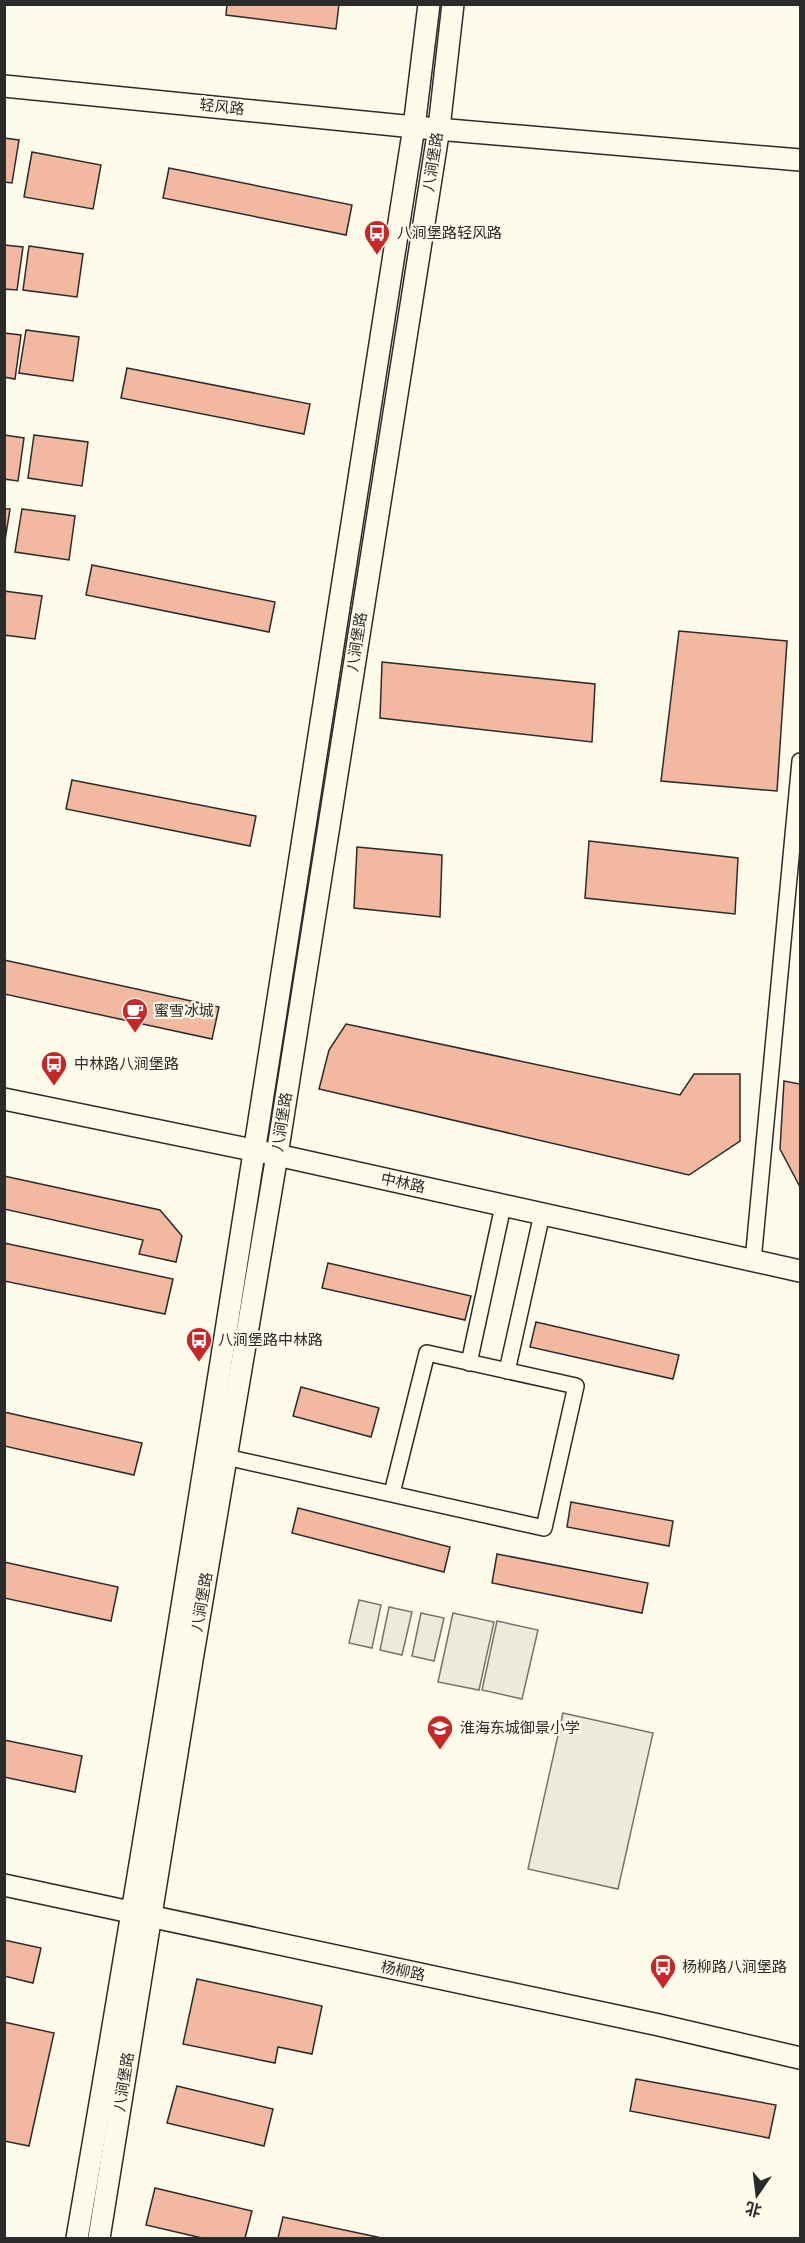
<svg xmlns="http://www.w3.org/2000/svg" width="805" height="2243" viewBox="0 0 805 2243" font-family="'DM Sans','Noto Sans SC',sans-serif">
<style>
.green{fill:#ecebdb;stroke:#74746e;stroke-width:1.5}
.building{fill:#f2b8a0;stroke:#2b2b2b;stroke-width:1.5}
.lines{fill:none;stroke-linecap:round;stroke-linejoin:round}
.street-casing{stroke:#2b2b2b;stroke-width:18}
.secondary-casing{stroke:#2b2b2b;stroke-width:24}
.street{stroke:#fdfbea;stroke-width:15}
.secondary{stroke:#fdfbea;stroke-width:21}
.labels{text-anchor:middle;stroke-width:4.5;stroke-linejoin:round;paint-order:stroke}
.street-label{font-size:15px;fill:#2b2b2b;stroke:#fdfbea}
.poi-label{font-size:15px;fill:#2b2b2b;stroke:#fdfbea;text-anchor:start}
</style>
<rect width="100%" height="100%" fill="#fdfbea"/>
<g class="green">
<polygon points="359,1600 381,1605 372,1648 349,1643"/>
<polygon points="389,1607 412,1612 402,1655 380,1650"/>
<polygon points="421,1613 444,1618 434,1661 412,1656"/>
<polygon points="453,1613 494,1622 479,1690 438,1682"/>
<polygon points="497,1621 538,1630 522,1699 482,1690"/>
<polygon points="563,1713 653,1733 618,1889 528,1869"/>
</g>
<g class="building">
<polygon points="227,4 339,4 336,29 226,15"/>
<polygon points="4,138 19,140 12,183 4,182"/>
<polygon points="32,152 101,165 93,209 24,197"/>
<polygon points="169,168 352,205 346,235 163,198"/>
<polygon points="4,245 23,247 17,290 4,289"/>
<polygon points="29,246 83,254 77,297 23,290"/>
<polygon points="26,330 79,337 73,381 19,373"/>
<polygon points="4,333 21,335 15,379 4,377"/>
<polygon points="127,368 310,404 304,434 121,398"/>
<polygon points="4,435 24,438 18,481 4,479"/>
<polygon points="34,435 88,442 82,486 28,478"/>
<polygon points="4,509 10,509 4,547"/>
<polygon points="22,509 75,516 69,560 15,552"/>
<polygon points="92,565 275,602 269,632 86,595"/>
<polygon points="4,591 42,596 35,639 4,635"/>
<polygon points="679,631 787,641 777,791 661,781"/>
<polygon points="382,662 595,684 592,742 380,718"/>
<polygon points="72,780 256,816 250,846 66,809"/>
<polygon points="589,841 738,858 735,914 585,898"/>
<polygon points="357,847 442,855 440,917 354,908"/>
<polygon points="4,960 219,1007 212,1039 4,994"/>
<polygon points="346,1024 680,1095 694,1074 740,1074 740,1141 689,1175 319,1089 329,1050"/>
<polygon points="784,1081 800,1084 800,1187 780,1149"/>
<polygon points="4,1176 160,1210 182,1236 176,1262 139,1254 143,1240 4,1209"/>
<polygon points="4,1243 173,1279 165,1314 4,1281"/>
<polygon points="328,1263 471,1296 465,1320 322,1288"/>
<polygon points="536,1322 679,1355 673,1379 530,1347"/>
<polygon points="301,1387 379,1408 371,1437 293,1416"/>
<polygon points="4,1412 142,1443 134,1475 4,1446"/>
<polygon points="571,1502 673,1521 669,1546 567,1527"/>
<polygon points="298,1508 450,1547 444,1572 292,1533"/>
<polygon points="497,1554 648,1583 642,1613 492,1583"/>
<polygon points="4,1562 118,1587 111,1621 4,1598"/>
<polygon points="4,1740 82,1756 75,1792 4,1777"/>
<polygon points="4,1940 41,1948 33,1983 4,1976"/>
<polygon points="197,1979 322,2006 312,2054 278,2047 275,2063 183,2044"/>
<polygon points="4,2022 54,2033 29,2146 4,2141"/>
<polygon points="636,2079 776,2105 769,2138 630,2111"/>
<polygon points="177,2086 273,2109 264,2146 167,2123"/>
<polygon points="155,2188 252,2211 245,2238 202,2238 146,2225"/>
<polygon points="283,2217 382,2238 278,2238"/>
</g>
<g class="lines">
<g class="street-casing">
<g id="street">
<polyline points="753,1261 800,761"/>
<polyline points="469,1363 503,1206"/>
<polyline points="507,1371 542,1214"/>
<polyline points="226,1457 544,1528 576,1386 427,1353 392,1493"/>
</g>
</g>
<g class="secondary-casing">
<g id="secondary">
<polyline points="4,86 414,127 800,160"/>
<polyline points="4,1099 277,1155 800,1271"/>
<polyline points="4,1885 659,2025 800,2058"/>
<path d="M 77,2238 C 198,1536 303,831 414,127 L 429,4"/>
<polyline points="99,2238 192,1660 277,1155 439,128 453,4"/>
</g>
</g>
<use href="#street" class="street"/>
<use href="#secondary" class="secondary"/>
</g>
<defs>
<g id="bus-pin" transform="scale(1.35)"><path d="M0 17L-7.5 6A9.5 9.5 0 1 1 7.5 6Z" fill="#c62828" stroke="#fdfbea"/><path d="M-5-6H5V4H4V6H2V4H-2V6H-4V4H-5ZM-3.5-4V0h7V-4ZM-3.5 1.2v1.5H-2V1.2ZM2 1.2v1.5H3.5V1.2Z" fill="#fff"/></g>
<g id="cafe-pin" transform="scale(1.35)"><path d="M0 17L-7.5 6A9.5 9.5 0 1 1 7.5 6Z" fill="#c62828" stroke="#fdfbea"/><path d="M-5.5-4.5H6V0H3Q3 3.5 0 3.5H-2.5Q-5.5 3.5-5.5 0ZM3-3.2v2h1.7v-2ZM-6 4.5H4V6H-6Z" fill="#fff"/></g>
<g id="school-pin" transform="scale(1.35)"><path d="M0 17L-7.5 6A9.5 9.5 0 1 1 7.5 6Z" fill="#c62828" stroke="#fdfbea"/><path d="M0-5L7-2L0 1L-7-2ZM-4 1L0 2.5L4 1V4Q0 6-4 4Z" fill="#fff"/></g>
</defs>
<g fill-rule="evenodd">
<use href="#bus-pin" x="377" y="233"/>
<use href="#cafe-pin" x="135" y="1011"/>
<use href="#bus-pin" x="54" y="1064"/>
<use href="#bus-pin" x="199" y="1340"/>
<use href="#school-pin" x="440" y="1728"/>
<use href="#bus-pin" x="663" y="1967"/>
</g>
<g class="labels">
<g class="street-label">
<text transform="translate(222 107) rotate(6)" y="5">轻风路</text>
<text transform="translate(433 162) rotate(-81)" y="5">八涧堡路</text>
<text transform="translate(357 642) rotate(-81)" y="5">八涧堡路</text>
<text transform="translate(282 1122) rotate(-81)" y="5">八涧堡路</text>
<text transform="translate(403 1183) rotate(12)" y="5">中林路</text>
<text transform="translate(202 1602) rotate(-80)" y="5">八涧堡路</text>
<text transform="translate(403 1971) rotate(12)" y="5">杨柳路</text>
<text transform="translate(124 2082) rotate(-81)" y="5">八涧堡路</text>
</g>
<g class="poi-label">
<text x="397" y="238">八涧堡路轻风路</text>
<text x="154" y="1016">蜜雪冰城</text>
<text x="74" y="1069">中林路八涧堡路</text>
<text x="218" y="1345">八涧堡路中林路</text>
<text x="460" y="1733">淮海东城御景小学</text>
<text x="682" y="1972">杨柳路八涧堡路</text>
</g>
</g>
<rect width="805" height="2243" fill="none" stroke="#2b2b2b" stroke-width="12"/>
<g transform="translate(757 2195) rotate(194)" stroke="#fdfbea" stroke-width="4.5" paint-order="stroke">
<path d="M0-4.5L10 22L0 15L-10 22Z" fill="#2b2b2b"/>
<text y="-9" font-size="16" font-weight="bold" text-anchor="middle" fill="#2b2b2b">北</text>
</g>
</svg>
